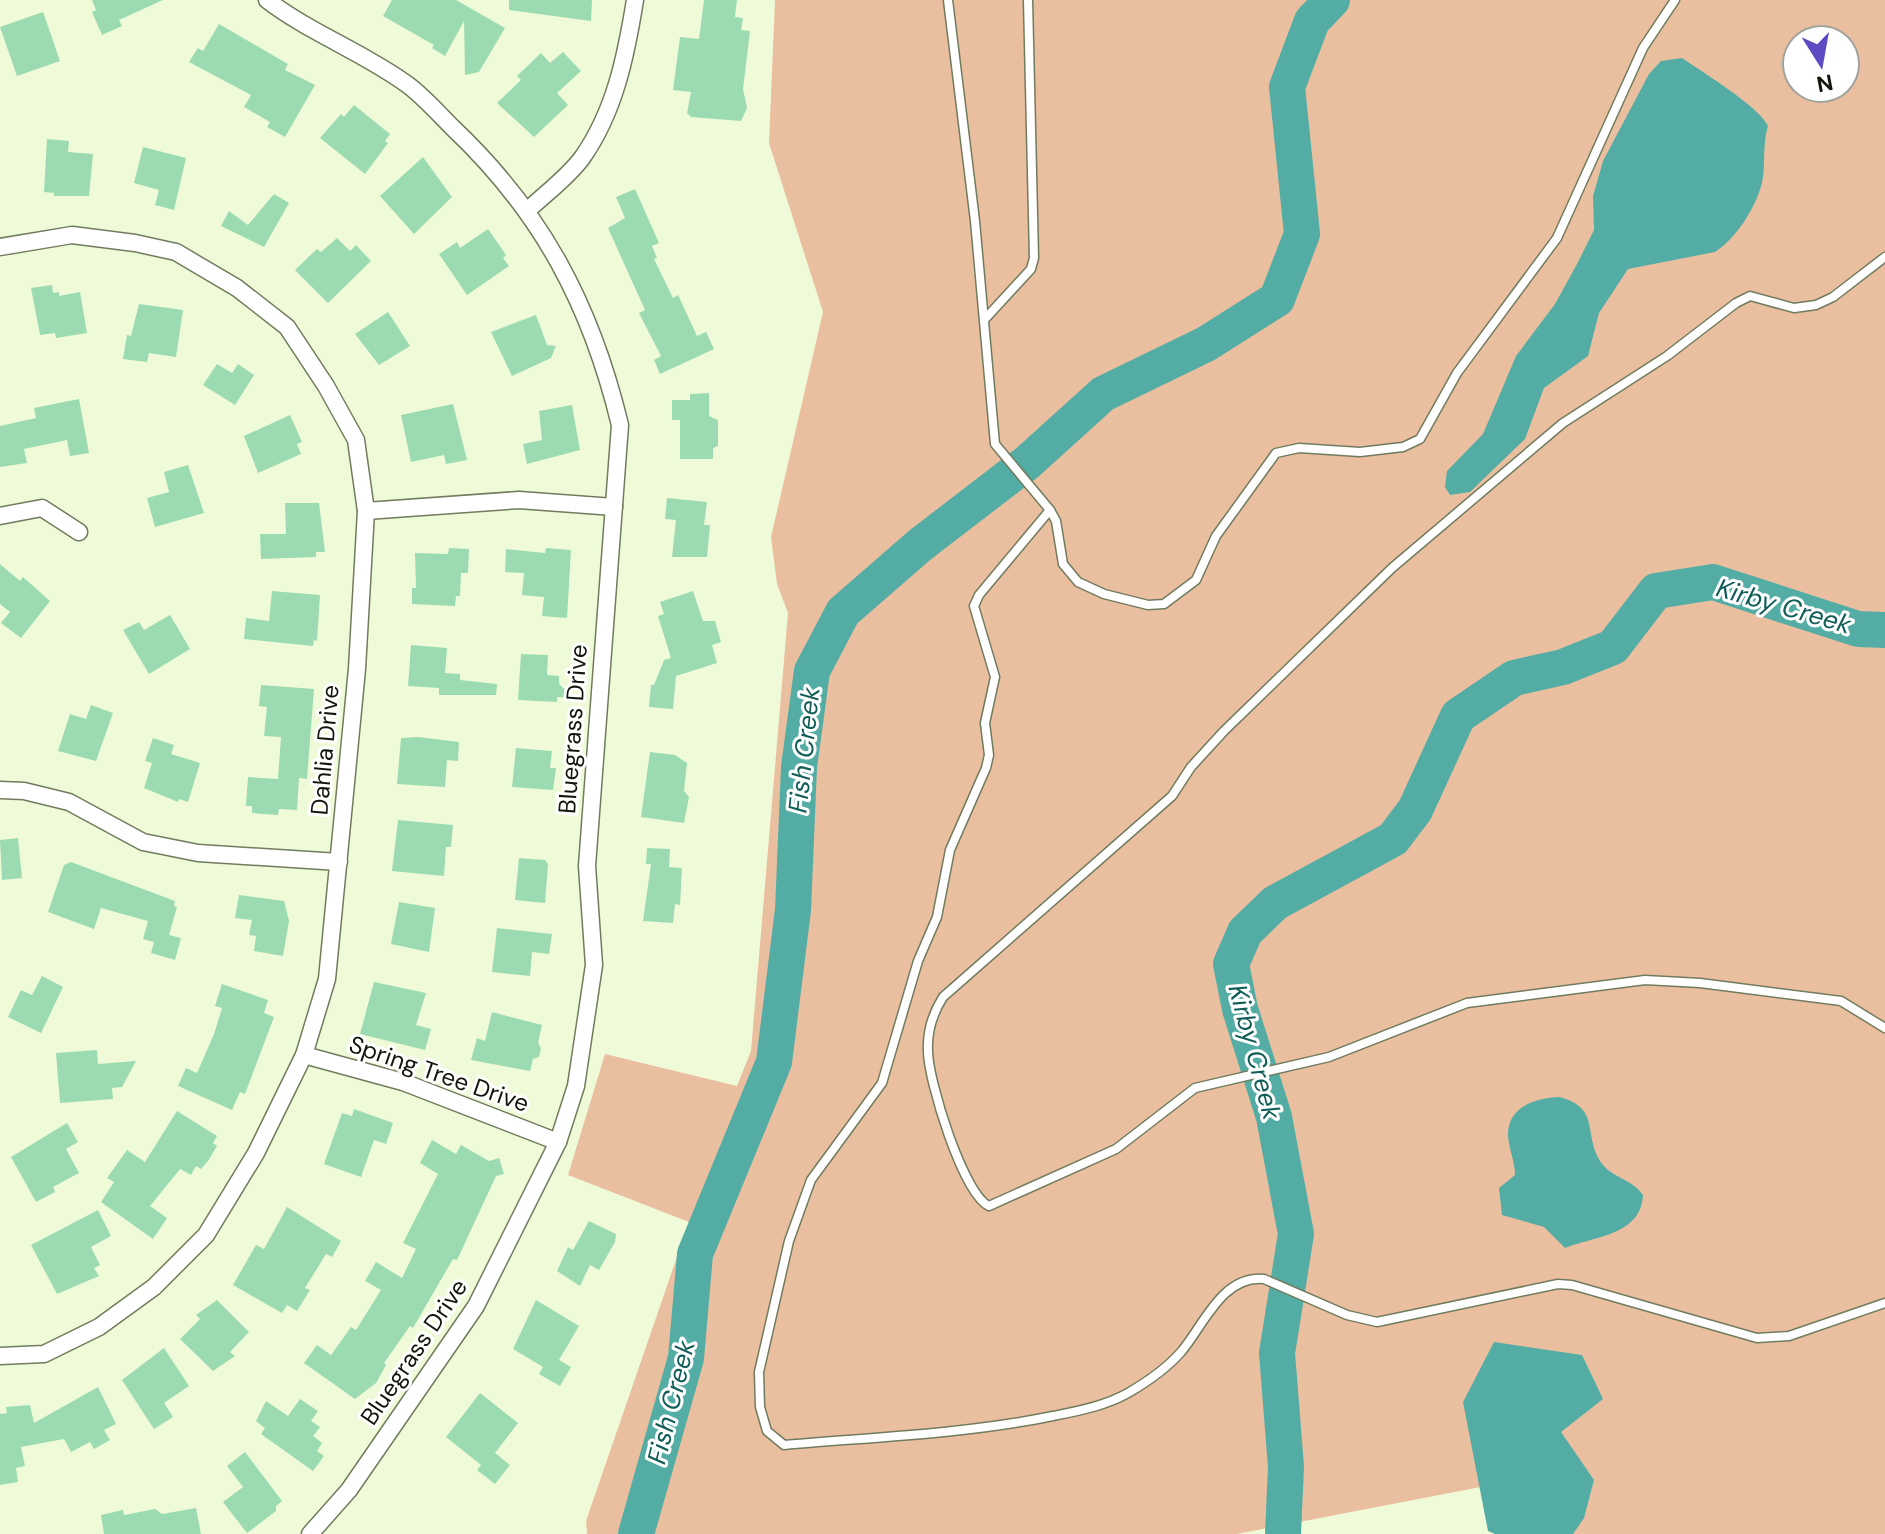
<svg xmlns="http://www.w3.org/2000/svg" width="1885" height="1534" viewBox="0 0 1885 1534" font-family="'DM Sans',sans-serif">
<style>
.green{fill:#eabfa0;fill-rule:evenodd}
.water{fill:#54ada5}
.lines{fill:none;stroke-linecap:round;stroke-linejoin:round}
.river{stroke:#54ada5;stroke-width:36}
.building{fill:#9cdbb1}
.lane-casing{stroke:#717b5d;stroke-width:11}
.street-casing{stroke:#717b5d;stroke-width:19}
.lane{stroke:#fff;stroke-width:8}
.street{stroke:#fff;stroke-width:16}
.labels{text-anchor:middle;stroke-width:6;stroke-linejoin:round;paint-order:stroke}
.street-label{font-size:24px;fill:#12160a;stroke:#fff}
.water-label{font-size:26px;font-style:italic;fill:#105d58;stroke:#fff}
</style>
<rect width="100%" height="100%" fill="#effbd8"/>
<path class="green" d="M 775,0 L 1885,0 L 1885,1534 L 1527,1534 L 1517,1480 L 1237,1534 L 587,1534 L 586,1521 L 689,1222 L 568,1175 L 605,1054 L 737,1086 L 751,1051 L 788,613 L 777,584 L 771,537 L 823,312 L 769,143 ZM 1797,40 L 1845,40 L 1845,88 L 1797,88 Z"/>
<g class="water">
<path d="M 1682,58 C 1701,71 1761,108 1768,126 C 1762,145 1766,164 1762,183 C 1756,207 1736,239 1715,252 L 1628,269 L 1599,313 L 1588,356 L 1544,388 L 1525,439 L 1470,492 L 1450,495 L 1445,487 L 1447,471 L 1483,434 L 1516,356 L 1555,304 L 1577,264 L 1594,230 L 1593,196 L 1603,161 L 1649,74 L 1661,61 Z"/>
<path d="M 1559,1097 C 1603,1108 1581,1136 1603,1165 C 1614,1178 1633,1180 1643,1195 C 1641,1235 1596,1236 1565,1248 L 1544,1227 L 1502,1215 L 1499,1188 L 1515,1175 C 1515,1162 1509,1149 1508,1136 C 1507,1107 1535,1098 1559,1097 Z"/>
<polygon points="1494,1342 1582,1355 1603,1399 1561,1432 1594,1480 1584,1518 1573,1534 1495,1534 1488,1531 1463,1402"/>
</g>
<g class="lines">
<g class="river">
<polyline points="636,1534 686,1358 695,1254 774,1062 793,910 799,767 812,671 843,612 920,545 1028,462 1103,394 1206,344 1277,299 1302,234 1287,87 1312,21 1332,0"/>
<polyline points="1283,1534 1286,1467 1277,1353 1296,1234 1274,1117 1240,1009 1231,964 1245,932 1275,903 1393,839 1415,810 1458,716 1514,678 1563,667 1613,647 1656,591 1713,582 1858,629 1885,630"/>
</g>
</g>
<g class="building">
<polygon points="92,0 163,0 119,20 122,26 102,35 92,12 96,10"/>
<polygon points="392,0 456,0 505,28 479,72 465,75 464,21 445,56 432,48 434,45 383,16"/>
<polygon points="509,0 592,0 591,21 509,10"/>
<polygon points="704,0 737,0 735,17 743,18 741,30 750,31 743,89 747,108 741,121 691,117 687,113 691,92 673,90 680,37 699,39"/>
<polygon points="43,12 60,61 17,76 0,27"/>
<polygon points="219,24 288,64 285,70 315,85 285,137 267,127 270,122 244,107 251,95 189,62 198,48 203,51"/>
<polygon points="563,52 581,71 557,93 568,105 534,137 497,103 521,80 517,76 541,53 550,63"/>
<polygon points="354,105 390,134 385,141 388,143 365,174 320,138 341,114 344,117"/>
<polygon points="47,139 69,141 68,152 93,154 89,196 54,196 54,193 44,192"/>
<polygon points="143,147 186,158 174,210 155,205 159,190 134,183"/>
<polygon points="423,157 452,197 414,234 380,196"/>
<polygon points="635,189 659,243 652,246 657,258 654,259 673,298 678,295 697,336 706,332 714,349 660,374 654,360 661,356 639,313 645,310 608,228 625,218 616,197"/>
<polygon points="274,194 289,203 264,247 221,226 229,211 248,225"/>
<polygon points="488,229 506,255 503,258 509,266 467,295 439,254 457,242 460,248"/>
<polygon points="337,238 350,251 356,245 371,261 328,303 295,270 317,249 321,252"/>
<polygon points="52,285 53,293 59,292 59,296 80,292 87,333 56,338 55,333 40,335 31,288"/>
<polygon points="139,304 183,310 176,357 149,353 147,362 123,359 127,335 131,336"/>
<polygon points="388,312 410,346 379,365 355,334"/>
<polygon points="536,315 547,345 556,346 551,358 512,376 491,332"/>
<polygon points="217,364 232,373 238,364 254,375 235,405 203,385"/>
<polygon points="709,393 709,416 718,420 718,446 713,448 713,459 680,459 680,420 672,420 672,400 690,400 690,394"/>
<polygon points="79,399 89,453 70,456 67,440 24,449 27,463 0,467 0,426 36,418 34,408"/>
<polygon points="453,404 467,460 446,464 444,455 411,462 401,415"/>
<polygon points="572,405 580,450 527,464 523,444 542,440 539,411"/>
<polygon points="290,415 302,442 297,444 301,454 258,473 244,436"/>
<polygon points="188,465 204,513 155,527 147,498 169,492 164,472"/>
<polygon points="667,498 707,502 704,525 710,525 707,557 672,557 676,520 665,519"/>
<polygon points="285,503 319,503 325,552 316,552 316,557 261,559 260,534 286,534"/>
<polygon points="449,548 469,549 468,573 461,573 460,596 456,596 455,606 412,604 412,588 416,588 415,553 448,554"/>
<polygon points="546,548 571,550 567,618 542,616 544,597 522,595 524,573 505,572 506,549 545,553"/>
<polygon points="0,564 20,581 23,577 50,601 21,638 1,623 10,612 0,604"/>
<polygon points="272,591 320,595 317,641 314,640 313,646 244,639 246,618 269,621"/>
<polygon points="693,591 703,621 715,621 721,642 712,645 717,663 676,676 673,709 649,707 651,685 654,685 664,660 671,658 658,616 664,614 660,602"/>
<polygon points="170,615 190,649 149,674 123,630 139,622 144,630"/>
<polygon points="411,645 447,648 445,673 460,674 460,680 497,684 496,695 439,695 439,688 408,686"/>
<polygon points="521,654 548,655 547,675 559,676 559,684 574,698 557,697 557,702 518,700"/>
<polygon points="261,685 314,689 307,779 299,778 297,810 279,809 278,815 252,813 252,806 246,806 248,777 278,779 281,737 264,736 267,707 259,706"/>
<polygon points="91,705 113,713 96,761 58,751 70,714 86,719"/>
<polygon points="418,737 459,742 458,761 447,760 445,787 397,784 401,738"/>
<polygon points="153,738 174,745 171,754 200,763 188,802 179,799 178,802 144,788 152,763 145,761"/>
<polygon points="516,748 552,751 550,768 556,768 553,790 512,787"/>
<polygon points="650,752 675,755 687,763 684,791 689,797 684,823 641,817"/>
<polygon points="398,820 453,825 451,847 446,847 444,876 392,871"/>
<polygon points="18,838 22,878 2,880 0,840"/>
<polygon points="647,848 670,849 669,867 682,868 680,905 675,904 673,923 643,921 651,864 646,864"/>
<polygon points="519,858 545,860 548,864 545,903 515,900"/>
<polygon points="71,862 175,901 174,906 177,907 169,935 181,938 175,960 151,953 154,942 143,939 148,921 101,908 94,929 48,912 64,865"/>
<polygon points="239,895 284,901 289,921 283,956 254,951 256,936 249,935 252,920 235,918"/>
<polygon points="399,902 435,908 429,952 391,944"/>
<polygon points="497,928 552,934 549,954 532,952 530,976 492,972"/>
<polygon points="42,976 63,987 41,1033 8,1017 21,990 32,995"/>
<polygon points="374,982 426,993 416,1025 431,1029 425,1050 360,1034"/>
<polygon points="222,984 268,1000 264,1013 274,1017 245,1094 240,1092 232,1110 178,1086 186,1068 197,1073 214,1034 222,1008 215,1006"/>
<polygon points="492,1012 542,1025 538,1043 541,1048 539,1057 533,1059 530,1071 471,1060 477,1038 485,1041"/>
<polygon points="97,1050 98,1064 136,1061 122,1087 112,1088 113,1099 60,1103 56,1053"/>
<polygon points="354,1109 393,1123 386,1144 374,1140 361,1177 324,1164 342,1113 352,1116"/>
<polygon points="177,1111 217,1136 213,1143 217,1146 208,1161 201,1169 196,1166 191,1175 180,1169 150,1206 167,1218 153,1239 101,1202 114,1182 107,1178 127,1150 145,1162"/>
<polygon points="67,1123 78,1142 66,1149 79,1173 53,1187 55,1192 36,1202 11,1157"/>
<polygon points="432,1140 456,1154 461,1145 489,1161 499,1158 504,1174 496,1176 457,1260 453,1259 413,1328 410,1326 384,1363 386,1365 376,1383 355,1399 304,1363 317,1345 331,1355 351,1327 356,1330 381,1290 365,1281 376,1262 402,1278 416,1249 403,1243 438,1174 420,1163"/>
<polygon points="287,1207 341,1241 332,1257 326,1254 305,1288 310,1290 297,1311 287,1305 282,1313 233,1285 256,1245 264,1249"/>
<polygon points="98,1210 111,1236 91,1247 100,1265 94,1268 99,1276 57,1294 31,1245"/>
<polygon points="589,1221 616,1234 615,1242 599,1270 590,1265 580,1286 557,1271 568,1247 573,1250"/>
<polygon points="217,1300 249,1332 230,1352 235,1356 213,1371 180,1339 200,1319 196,1315"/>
<polygon points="536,1300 579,1326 559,1360 571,1367 560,1386 539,1374 543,1367 513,1349"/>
<polygon points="164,1348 189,1386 164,1403 173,1417 154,1429 122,1380"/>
<polygon points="98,1387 116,1424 104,1430 110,1440 94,1449 90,1442 71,1452 64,1439 21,1447 25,1466 16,1468 18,1482 0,1485 0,1414 7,1413 6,1407 30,1405 34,1423"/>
<polygon points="480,1393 518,1423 495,1453 510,1465 495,1484 477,1470 481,1465 446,1437"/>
<polygon points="300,1399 318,1411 311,1421 320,1427 313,1436 322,1443 317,1451 324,1456 313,1471 261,1434 265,1428 256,1421 266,1401 288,1416"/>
<polygon points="245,1452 282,1501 276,1506 276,1511 247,1533 223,1502 243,1487 227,1466"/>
<polygon points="196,1508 201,1534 104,1534 101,1515 123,1510 124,1515 155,1509 162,1514"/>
</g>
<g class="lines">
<g class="lane-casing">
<g id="lane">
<polyline points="948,0 975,221 995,444 1050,510 1056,521 1063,564 1078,582 1104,594 1148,605 1164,604 1196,580 1216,536 1276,453 1299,448 1360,452 1403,447 1420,439 1457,373 1557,238 1643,48 1675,0"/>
<path d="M 1885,257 L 1833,297 L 1816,305 L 1794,308 L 1750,296 L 1736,303 L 1667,356 L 1563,423 L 1392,568 L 1224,731 L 1191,767 L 1172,796 L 943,997 C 933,1013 927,1032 928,1051 C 928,1080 963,1194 989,1206 L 1116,1149 L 1195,1088 L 1329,1057 L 1467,1003 L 1645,980 L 1700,983 L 1841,1001 L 1885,1028"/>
<polyline points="985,319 1031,269 1034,258 1028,0"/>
<path d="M 1050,510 L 979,595 L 974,606 L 995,677 L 985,723 L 989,755 L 986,768 L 950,850 L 937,917 L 918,961 L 882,1083 L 811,1180 L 789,1241 L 759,1372 L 760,1407 L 767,1431 L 784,1445 C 874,1437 965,1434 1053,1416 C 1078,1411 1105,1406 1128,1393 C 1147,1382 1167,1368 1181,1352 C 1204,1325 1222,1275 1264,1279 L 1347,1315 L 1377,1322 L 1558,1284 L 1572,1285 L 1757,1338 L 1789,1336 L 1885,1303"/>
</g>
</g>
<g class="street-casing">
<g id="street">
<path d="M 267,0 C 310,33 363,52 408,85 C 424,97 438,113 452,127 C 542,212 591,305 620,425 L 587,866 L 594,965 L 576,1086 L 558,1142 L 476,1306 L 349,1490 L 310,1534"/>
<path d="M 528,210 C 545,194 568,177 582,158 C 615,111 626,56 635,0"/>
<polyline points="0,247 72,235 135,243 176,252 237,288 287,327 326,386 356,440 366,511 357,669 327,979 304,1055 256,1153 206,1235 154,1287 99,1327 44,1354 0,1356"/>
<polyline points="366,511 519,500 614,507"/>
<polyline points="0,516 42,508 79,532"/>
<polyline points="0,790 24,791 69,802 143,842 198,853 339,862"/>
<polyline points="304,1055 403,1082 558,1142"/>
</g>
</g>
<use href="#lane" class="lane"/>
<use href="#street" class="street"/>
</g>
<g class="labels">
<g class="street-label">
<text transform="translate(573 729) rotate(-86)" y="8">Bluegrass Drive</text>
<text transform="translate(325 750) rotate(-85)" y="8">Dahlia Drive</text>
<text transform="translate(439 1074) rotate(19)" y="8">Spring Tree Drive</text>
<text transform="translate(414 1352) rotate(-56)" y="8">Bluegrass Drive</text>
</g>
<g class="water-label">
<text transform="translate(1784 606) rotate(16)" y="9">Kirby Creek</text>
<text transform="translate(804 750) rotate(-84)" y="9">Fish Creek</text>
<text transform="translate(1255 1052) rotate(75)" y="9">Kirby Creek</text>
<text transform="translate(671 1402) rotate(-76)" y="9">Fish Creek</text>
</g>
</g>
<g transform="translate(1821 64) rotate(169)"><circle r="38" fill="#ffffff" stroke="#a0a29d" stroke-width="2"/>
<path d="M0-6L14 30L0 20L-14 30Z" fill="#5d4bc3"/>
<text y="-12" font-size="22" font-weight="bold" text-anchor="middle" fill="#12160a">N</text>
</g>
</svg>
